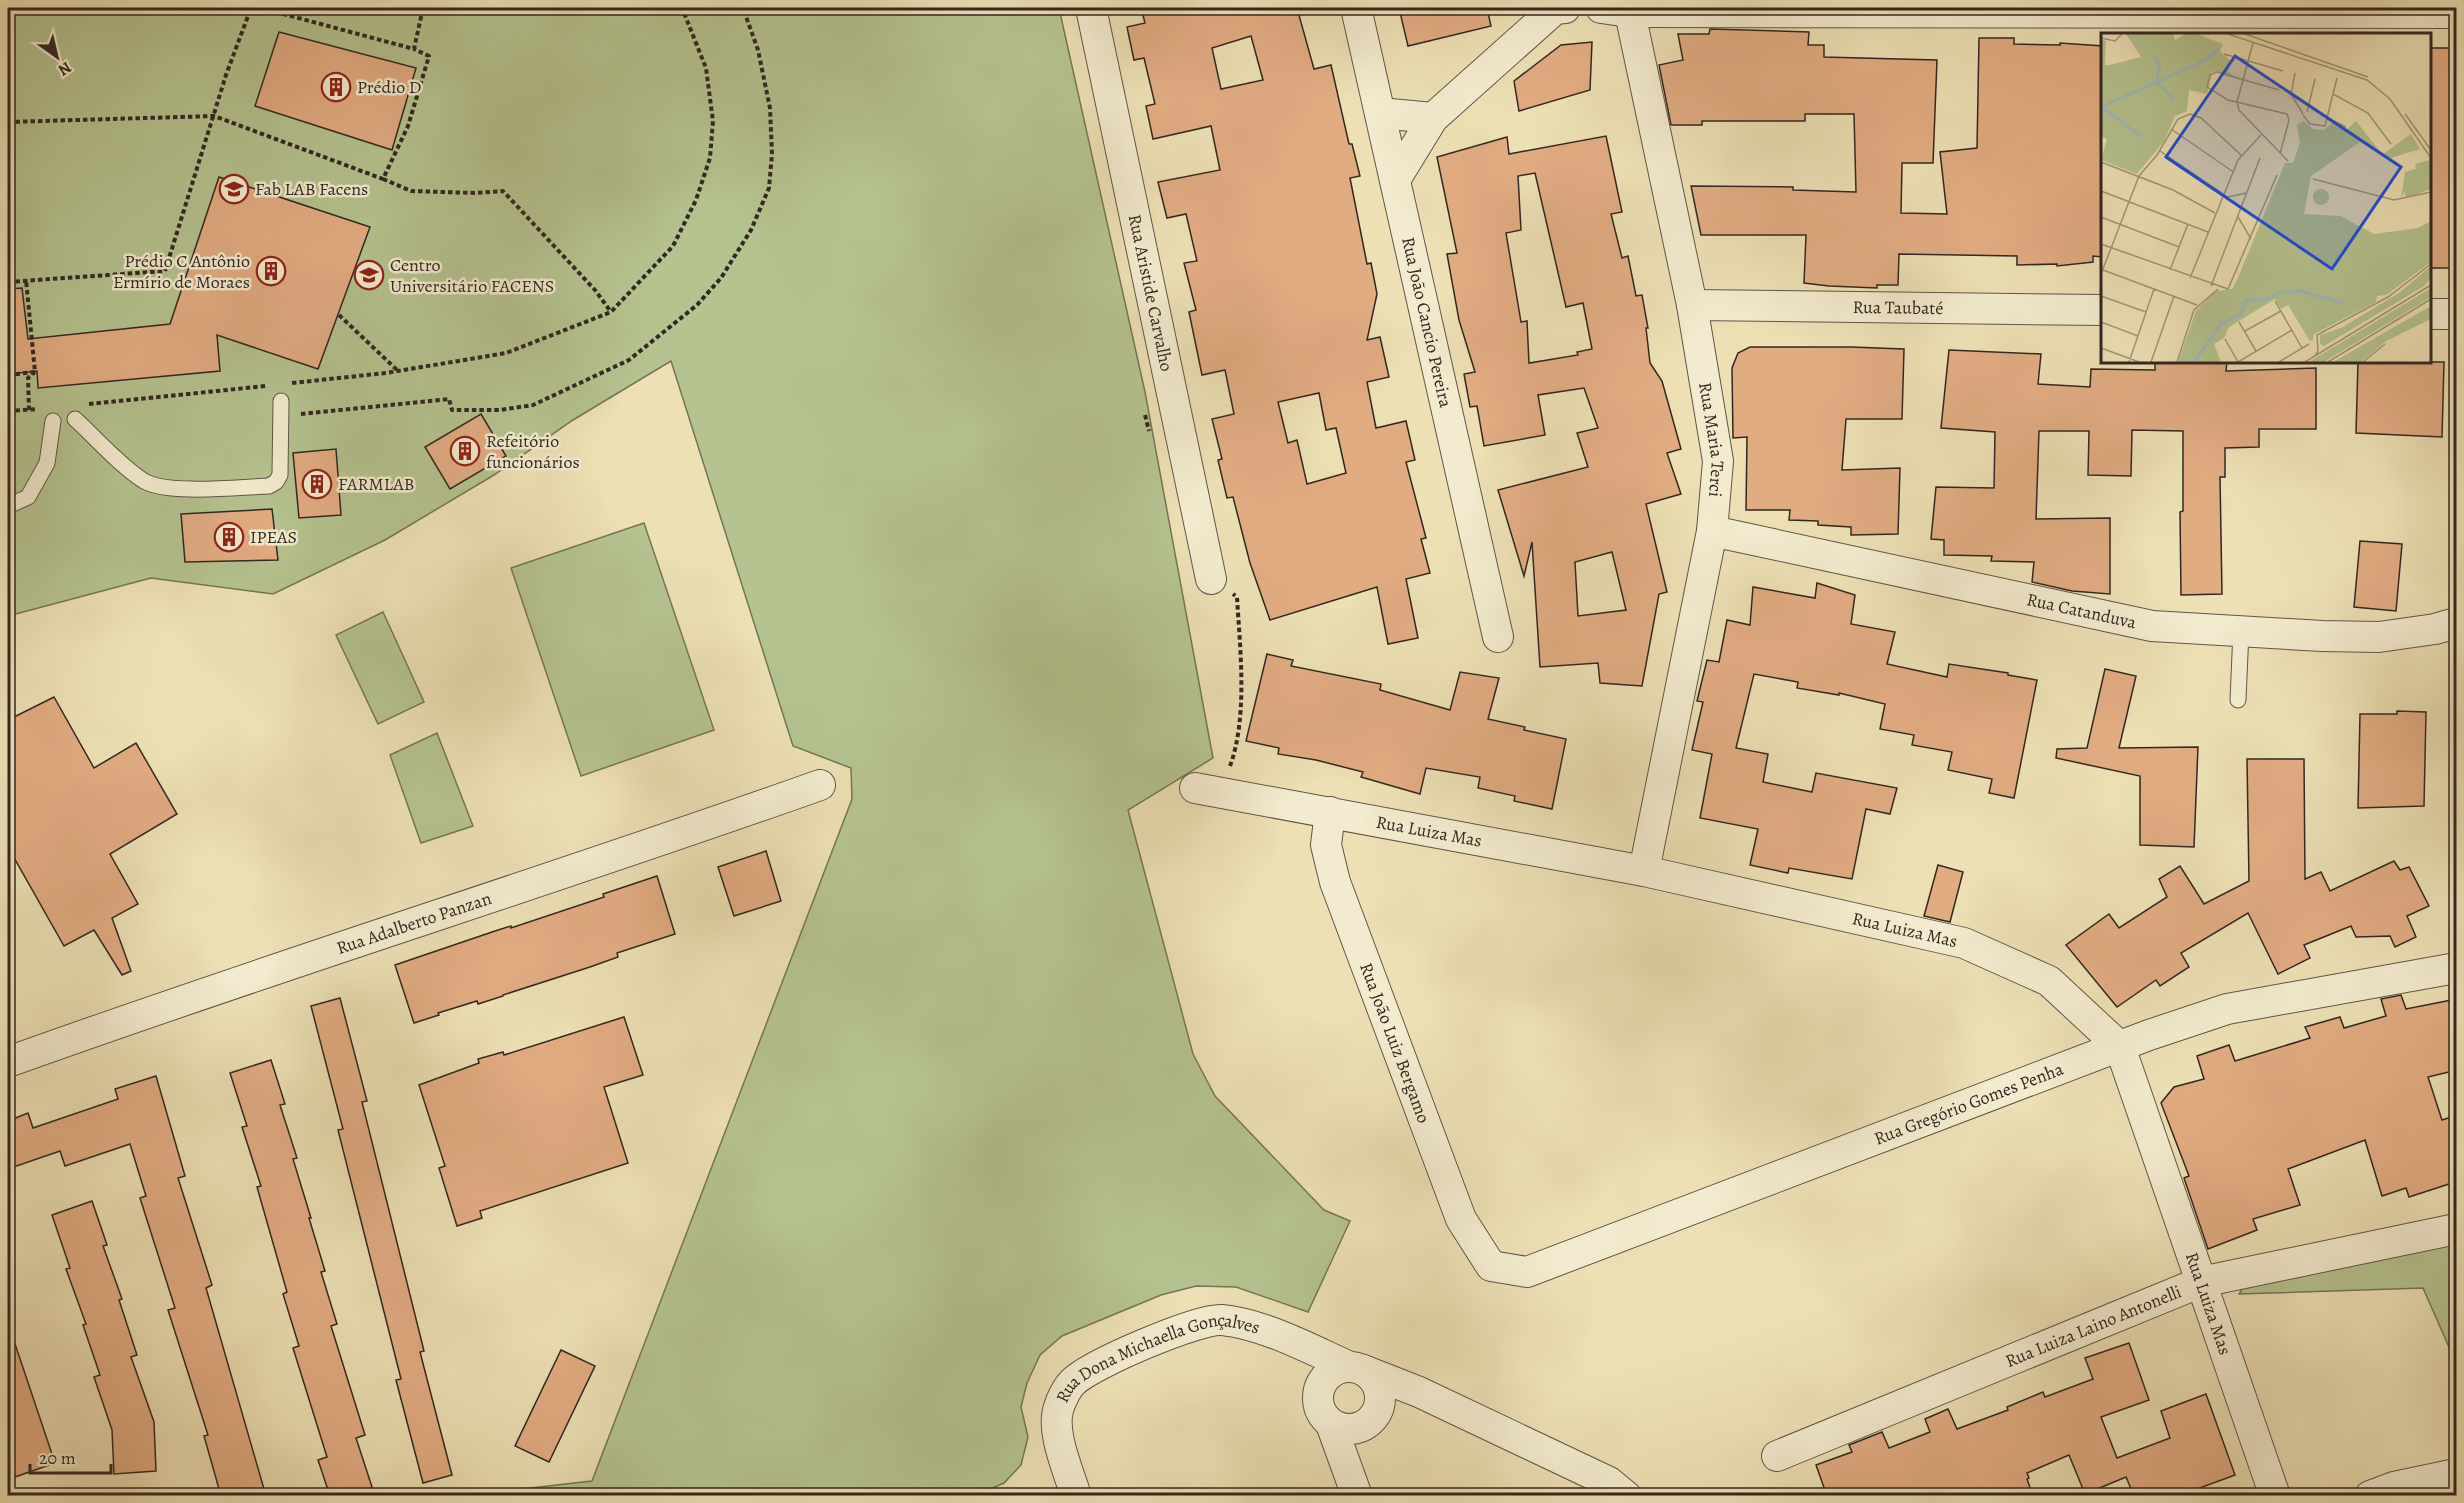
<svg xmlns="http://www.w3.org/2000/svg" width="2464" height="1503" viewBox="0 0 2464 1503" font-family="Alegreya,serif">
<style>
.green{fill:#b5c390;stroke:#747558;stroke-width:1.5}
.building{fill:#e2ac83;stroke:#322721;stroke-width:1.5;fill-rule:evenodd}
.lines{fill:none;stroke-linecap:round;stroke-linejoin:round}
.lane-casing{stroke:#615546;stroke-width:17}
.street-casing{stroke:#615546;stroke-width:32}
.path{stroke:#322721;stroke-width:4;stroke-dasharray:4.5 3;stroke-linecap:butt}
.lane{stroke:#f3ebcf;stroke-width:15}
.street{stroke:#f3ebcf;stroke-width:30}
.labels{text-anchor:middle;stroke-width:5;stroke-linejoin:round;paint-order:stroke}
.poi-label{font-size:18px;fill:#322721;stroke:#f3ebcf;text-anchor:start}
.street-label{font-size:18px;fill:#322721;stroke:#f3ebcf}
.inset-river{fill:none;stroke:#9ebab9;stroke-width:3}
.inset-road{fill:none;stroke:#a2967a;stroke-width:1.5}
.view{fill:#1d4ed8;fill-opacity:0.15;stroke:#1d4ed8;stroke-width:3}
.inset-edge{fill:none;stroke:#322721;stroke-width:3}
</style>
<rect width="100%" height="100%" fill="#ede0b5"/>
<filter id="stains"><feTurbulence type="fractalNoise" baseFrequency=".00333" numOctaves="4"/><feColorMatrix values="0 0 0 0 .2 0 0 0 0 .09 0 0 0 0 .02 0 0 0 .5 -.17"/></filter>
<radialGradient id="worn" r=".72"><stop offset=".6" stop-color="#630" stop-opacity="0"/><stop offset="1" stop-color="#630" stop-opacity=".3"/></radialGradient>
<g class="green">
<polygon points="8,8 1059,8 1145,392 1213,758 1128,810 1193,1054 1215,1096 1324,1210 1350,1221 1308,1312 1236,1287 1196,1286 1161,1295 1062,1336 1040,1355 1027,1383 1021,1407 1028,1437 1021,1465 1004,1483 976,1495 856,1496 841,1489 818,1491 814,1496 469,1495 592,1481 852,799 851,768 793,746 671,361 573,420 494,475 385,540 273,594 151,578 8,616"/>
<polygon points="644,523 714,730 581,776 511,568"/>
<polygon points="383,612 424,702 378,724 336,635"/>
<polygon points="437,733 473,826 421,843 390,755"/>
<polygon points="2456,1238 2456,1363 2423,1288 2239,1294 2247,1282"/>
</g>
<g class="building">
<path d="M 1141,8 L 1297,8 L 1314,69 L 1331,65 L 1349,144 L 1352,144 L 1360,176 L 1350,178 L 1367,264 L 1371,263 L 1377,294 L 1367,340 L 1380,337 L 1389,377 L 1367,382 L 1376,428 L 1406,421 L 1415,460 L 1406,462 L 1426,538 L 1421,539 L 1430,573 L 1406,579 L 1418,638 L 1388,644 L 1377,587 L 1270,620 L 1250,563 L 1233,497 L 1227,498 L 1218,460 L 1222,459 L 1212,419 L 1234,414 L 1225,370 L 1202,375 L 1189,312 L 1196,310 L 1184,263 L 1197,261 L 1186,214 L 1167,218 L 1158,182 L 1220,170 L 1211,126 L 1153,139 L 1146,106 L 1155,104 L 1144,58 L 1134,60 L 1127,27 L 1145,23 ZM 1251,36 L 1263,80 L 1221,89 L 1212,48 ZM 1319,393 L 1326,430 L 1336,428 L 1346,473 L 1307,484 L 1297,440 L 1288,443 L 1278,402 Z"/>
<polygon points="1399,8 1487,8 1491,26 1408,46"/>
<polygon points="1710,29 1809,32 1808,45 1824,45 1824,57 1937,60 1933,163 1902,163 1901,213 1947,214 1940,152 1977,148 1979,38 2014,38 2014,44 2060,45 2060,43 2103,46 2103,257 2093,256 2093,262 2057,266 2057,264 2017,265 2017,256 1899,254 1898,285 1877,285 1877,288 1829,286 1804,283 1806,235 1701,235 1691,186 1793,187 1793,190 1856,192 1854,114 1805,114 1805,121 1702,121 1702,125 1671,125 1659,65 1683,60 1678,34 1709,34"/>
<polygon points="279,32 416,68 392,150 255,106"/>
<polygon points="1592,42 1590,90 1519,111 1514,81 1561,45"/>
<rect x="2430" y="48" width="27" height="220"/>
<path d="M 1606,136 L 1622,212 L 1611,214 L 1622,258 L 1628,256 L 1636,296 L 1642,295 L 1648,328 L 1646,328 L 1650,363 L 1662,381 L 1681,449 L 1667,453 L 1681,494 L 1646,504 L 1667,592 L 1659,594 L 1642,686 L 1600,683 L 1598,663 L 1540,667 L 1532,542 L 1524,576 L 1498,490 L 1588,467 L 1577,433 L 1598,428 L 1584,388 L 1538,395 L 1545,435 L 1484,446 L 1477,406 L 1470,407 L 1464,374 L 1475,372 L 1459,320 L 1447,254 L 1457,253 L 1437,157 L 1507,137 L 1509,154 ZM 1535,173 L 1566,307 L 1583,303 L 1592,349 L 1577,352 L 1578,355 L 1529,363 L 1527,321 L 1521,322 L 1506,233 L 1521,230 L 1518,176 ZM 1612,552 L 1626,610 L 1578,616 L 1575,562 Z"/>
<polygon points="219,177 370,227 318,369 217,335 220,371 38,388 37,371 8,374 8,289 22,288 28,339 170,324"/>
<polygon points="1750,347 1851,347 1904,349 1902,419 1846,419 1842,470 1900,468 1898,534 1851,535 1851,527 1818,525 1818,521 1789,520 1790,510 1746,510 1747,437 1733,438 1732,368 1738,353"/>
<polygon points="1949,350 2041,354 2038,384 2090,387 2091,369 2155,370 2155,362 2227,362 2226,371 2316,368 2316,429 2259,429 2259,447 2225,448 2225,477 2220,477 2222,594 2181,595 2180,512 2183,511 2183,431 2132,430 2131,476 2088,475 2089,431 2039,431 2036,519 2110,518 2110,594 2072,591 2032,582 2034,562 1991,561 1992,556 1944,555 1944,540 1931,539 1936,487 1994,488 1995,432 1941,428"/>
<polygon points="2358,362 2444,362 2442,437 2356,433"/>
<polygon points="481,414 506,456 450,489 425,447"/>
<polygon points="336,449 341,515 299,518 293,453"/>
<polygon points="272,509 278,560 185,562 181,514"/>
<polygon points="2360,541 2402,544 2396,611 2354,607"/>
<polygon points="1817,583 1855,595 1851,624 1895,632 1887,664 1947,677 1949,664 2008,673 2008,675 2037,680 2014,798 1989,793 1992,779 1948,770 1952,752 1912,745 1914,735 1880,729 1885,704 1839,693 1839,695 1797,688 1798,682 1754,674 1736,748 1768,754 1763,782 1812,792 1816,773 1897,788 1890,814 1866,809 1852,879 1789,868 1788,873 1750,865 1758,829 1700,818 1712,754 1692,750 1703,702 1697,701 1707,660 1719,662 1727,620 1750,625 1753,587 1815,598"/>
<polygon points="1267,654 1293,660 1291,666 1381,684 1380,690 1450,710 1460,672 1499,678 1488,719 1525,727 1524,730 1566,739 1552,809 1514,801 1515,796 1478,788 1480,777 1426,768 1420,794 1361,777 1363,772 1316,760 1278,754 1279,748 1246,741"/>
<polygon points="2105,669 2136,676 2119,748 2198,747 2194,847 2140,845 2140,776 2056,758 2057,749 2087,748"/>
<polygon points="54,697 94,768 136,743 177,814 110,854 138,904 112,918 131,971 122,975 94,930 64,946 8,847 8,720"/>
<polygon points="2397,711 2426,712 2424,806 2358,808 2360,714 2397,714"/>
<polygon points="2247,759 2304,759 2305,879 2321,872 2330,891 2394,861 2400,870 2409,867 2429,906 2407,916 2416,937 2395,947 2390,936 2356,937 2351,926 2304,945 2310,958 2278,974 2248,913 2181,953 2189,967 2160,986 2156,980 2117,1007 2066,945 2109,914 2119,928 2167,897 2159,879 2180,866 2204,904 2249,881"/>
<polygon points="766,851 781,901 734,916 718,867"/>
<polygon points="1938,865 1963,872 1950,922 1924,916"/>
<polygon points="657,876 675,934 617,953 618,957 590,967 503,995 503,996 478,1004 477,1001 438,1013 439,1015 414,1023 395,965 495,931 511,926 511,928 604,897 603,894"/>
<polygon points="2401,995 2406,1009 2457,999 2457,1070 2428,1077 2442,1120 2457,1115 2457,1177 2450,1179 2452,1183 2409,1197 2406,1188 2382,1196 2365,1140 2288,1169 2300,1205 2253,1219 2257,1230 2208,1249 2184,1178 2189,1176 2161,1103 2174,1087 2204,1079 2197,1056 2229,1045 2235,1061 2310,1038 2305,1027 2340,1017 2344,1028 2386,1016 2381,999"/>
<polygon points="340,998 367,1101 362,1102 424,1351 420,1352 452,1475 423,1483 396,1380 401,1379 338,1130 343,1129 311,1006"/>
<polygon points="624,1017 643,1075 604,1087 628,1163 480,1211 482,1218 457,1226 439,1168 445,1166 419,1085 479,1063 478,1059 503,1052 504,1055"/>
<polygon points="271,1060 285,1104 280,1105 297,1158 293,1159 311,1218 309,1218 325,1271 321,1272 337,1324 331,1326 365,1435 356,1438 373,1490 356,1496 330,1496 318,1460 327,1457 293,1348 299,1346 283,1294 287,1292 257,1187 261,1186 242,1127 247,1126 230,1073"/>
<polygon points="156,1076 185,1176 178,1178 212,1285 206,1288 266,1496 221,1496 204,1436 208,1435 168,1310 175,1308 140,1198 146,1196 130,1144 65,1166 60,1151 8,1169 8,1121 28,1113 33,1128 118,1099 115,1089"/>
<polygon points="92,1201 107,1245 103,1246 122,1299 119,1300 137,1355 131,1357 154,1422 156,1471 114,1474 112,1430 94,1377 100,1375 83,1325 86,1324 66,1269 70,1268 52,1215"/>
<polygon points="11,1332 55,1463 15,1477 8,1455 8,1333"/>
<polygon points="2129,1343 2149,1400 2101,1417 2117,1458 2170,1438 2161,1411 2206,1394 2235,1475 2178,1496 2134,1496 2126,1477 2085,1494 2069,1455 2027,1473 2029,1478 2027,1479 2033,1496 1827,1496 1816,1465 1852,1452 1849,1445 1882,1432 1889,1448 1930,1432 1925,1419 1948,1409 1957,1429 2008,1410 2007,1407 2043,1392 2045,1397 2093,1379 2085,1358"/>
<polygon points="561,1350 595,1366 549,1462 515,1446"/>
</g>
<g class="lines">
<g class="lane-casing">
<g id="lane">
<path d="M 75,419 C 97,439 119,465 144,481 C 168,495 239,487 269,486 L 276,482 L 280,475 L 281,401"/>
<polyline points="8,506 28,497 47,463 53,421"/>
<polyline points="2238,700 2241,631"/>
</g>
</g>
<g class="street-casing">
<g id="street">
<path id="s1" d="M 1091,8 L 1211,579"/>
<path id="s2" d="M 1356,8 L 1498,637"/>
<polyline points="1601,8 1629,12 2456,13"/>
<path id="s3" d="M 1629,8 L 1692,305 L 1718,461 L 1712,531 L 1644,871"/>
<polyline points="1380,113 1433,118"/>
<polyline points="1395,180 1433,118 1555,9 1565,8"/>
<path id="s4" d="M 1692,305 L 2102,310"/>
<polyline points="2430,314 2456,314"/>
<path id="s5" d="M 1712,531 L 2152,626 L 2322,636 L 2379,637 L 2435,629 L 2456,623"/>
<path id="s6" d="M 1195,788 L 1644,871 L 1964,943 L 2049,981 L 2120,1047 L 2275,1496"/>
<path id="s7" d="M 1330,812 L 1326,845 L 1335,882 L 1461,1219 L 1491,1266 L 1527,1272 L 2149,1035 L 2227,1009 L 2456,968"/>
<path id="s8" d="M 8,1062 C 277,965 550,881 820,785"/>
<circle cx="1349" cy="1398" r="31"/>
<polyline points="1363,1370 1419,1392 1609,1482 1626,1496"/>
<polyline points="1331,1424 1357,1496"/>
<path id="s9" d="M 1777,1456 L 2201,1282 L 2456,1229"/>
<path id="s10" d="M 1076,1496 C 1069,1472 1050,1431 1059,1407 C 1061,1400 1067,1388 1072,1383 C 1088,1365 1199,1318 1222,1320 C 1264,1324 1312,1350 1350,1367"/>
<polyline points="2370,1496 2394,1487 2456,1474"/>
</g>
</g>
<g class="path">
<polyline points="261,8 414,49 423,8"/>
<polyline points="8,122 214,116 383,179 408,126 429,56 414,49"/>
<polyline points="383,179 411,191 475,193 503,191 595,290 611,312"/>
<polyline points="8,282 165,271 226,75 251,8"/>
<polyline points="339,315 397,370"/>
<polyline points="8,375 35,372 26,280"/>
<polyline points="292,383 386,373 506,353 611,312 673,246 696,200 710,158 713,121 706,68 682,8"/>
<polyline points="89,404 266,386"/>
<polyline points="29,410 28,378 35,372"/>
<polyline points="8,411 37,409"/>
<polyline points="301,414 449,399 452,410 500,410 533,405 629,360 697,305 721,278 751,230 769,188 772,154 770,108 758,50 743,8"/>
<polyline points="1145,415 1149,431"/>
<path d="M 1230,766 C 1248,717 1240,649 1237,597 L 1233,594"/>
</g>
<use href="#lane" class="lane"/>
<use href="#street" class="street"/>
</g>
<defs>
<g id="building-ring" transform="scale(1.5)"><circle r="9.5" fill="#f3ebcf" stroke="#8f2418" stroke-width="1.5"/><path d="M-4-6H4V6H1V3H-1V6H-4ZM-2.5-4.3h1.7v1.8h-1.7ZM.8-4.3h1.7v1.8H.8ZM-2.5-1h1.7V.8h-1.7ZM.8-1h1.7V.8H.8Z" fill="#8f2418"/></g>
<g id="university-ring" transform="scale(1.5)"><circle r="9.5" fill="#f3ebcf" stroke="#8f2418" stroke-width="1.5"/><path d="M0-5L7-2L0 1L-7-2ZM-4 1L0 2.5L4 1V4Q0 6-4 4Z" fill="#8f2418"/></g>
</defs>
<g fill-rule="evenodd">
<use href="#building-ring" x="336" y="87"/>
<use href="#university-ring" x="234" y="189"/>
<use href="#building-ring" x="271" y="271"/>
<use href="#university-ring" x="369" y="275"/>
<use href="#building-ring" x="465" y="451"/>
<use href="#building-ring" x="317" y="484"/>
<use href="#building-ring" x="229" y="537"/>
</g>
<g class="labels">
<g class="poi-label">
<text x="357" y="93">Prédio D</text>
<text x="255" y="195">Fab LAB Facens</text>
<text x="250" y="267" text-anchor="end">Prédio C Antônio<tspan x="250" dy="21">Ermírio de Moraes</tspan></text>
<text x="390" y="271">Centro<tspan x="390" dy="21">Universitário FACENS</tspan></text>
<text x="486" y="447">Refeitório<tspan x="486" dy="21">funcionários</tspan></text>
<text x="338" y="490">FARMLAB</text>
<text x="250" y="543">IPEAS</text>
</g>
<g class="street-label">
<text dy="6" stroke="none"><textPath href="#s1" startOffset="291">Rua Aristide Carvalho</textPath></text>
<text dy="6" stroke="none"><textPath href="#s4" startOffset="206">Rua Taubaté</textPath></text>
<text dy="6" stroke="none"><textPath href="#s2" startOffset="322">Rua João Cancio Pereira</textPath></text>
<text dy="6" stroke="none"><textPath href="#s3" startOffset="440">Rua Maria Terci</textPath></text>
<text dy="6" stroke="none"><textPath href="#s5" startOffset="378">Rua Catanduva</textPath></text>
<text dy="6" stroke="none"><textPath href="#s6" startOffset="238">Rua Luiza Mas</textPath></text>
<text dy="6" stroke="none"><textPath href="#s8" startOffset="429">Rua Adalberto Panzan</textPath></text>
<text dy="6" stroke="none"><textPath href="#s6" startOffset="724">Rua Luiza Mas</textPath></text>
<text dy="6" stroke="none"><textPath href="#s7" startOffset="243">Rua João Luiz Bergamo</textPath></text>
<text dy="6" stroke="none"><textPath href="#s7" startOffset="996">Rua Gregório Gomes Penha</textPath></text>
<text dy="6" stroke="none"><textPath href="#s6" startOffset="1246">Rua Luiza Mas</textPath></text>
<text dy="6" stroke="none"><textPath href="#s9" startOffset="342">Rua Luiza Laino Antonelli</textPath></text>
<text dy="6" stroke="none"><textPath href="#s10" startOffset="210">Rua Dona Michaella Gonçalves</textPath></text>
</g>
</g>
<g transform="translate(2101 33)">
<rect width="330" height="330" fill="#ede0b5"/>
<path d="M 25,1 L 72,1 L 74,7 L 84,1 L 96,1 L 122,11 L 119,18 L 129,27 L 127,39 L 139,47 L 112,38 L 106,61 L 88,57 L 86,78 L 74,83 L 63,108 L 36,141 L 0,127 L 6,106 L 0,104 L 0,6 L 5,8 L 4,32 L 9,32 L 40,24 ZM 203,88 L 212,96 L 223,97 L 231,90 L 244,98 L 255,88 L 281,121 L 259,109 L 210,143 L 203,181 L 240,183 L 273,201 L 317,195 L 330,188 L 330,229 L 285,262 L 276,263 L 275,269 L 213,301 L 212,307 L 209,308 L 187,272 L 180,276 L 174,266 L 128,294 L 123,305 L 113,311 L 120,329 L 77,329 L 95,278 L 115,258 L 131,256 L 137,245 L 184,130 L 192,130 L 199,110 L 196,92 ZM 310,101 L 319,116 L 290,125 L 282,121 ZM 329,127 L 330,156 L 305,165 L 303,159 L 300,165 L 304,139 L 315,136 L 314,131 ZM212 164a8 8 0 1 1 16 0a8 8 0 1 1-16 0ZM 330,233 L 330,245 L 323,253 L 223,313 L 219,311 L 219,302 L 240,295 L 298,260 ZM 330,255 L 330,264 L 223,329 L 208,329 ZM 330,273 L 330,286 L 285,308 L 260,329 L 232,329 Z" fill="#b5c390"/>
<path class="inset-river" d="M 54,23 L 59,35 L 55,49 L 73,66M 0,74 L 105,27 L 118,16M 1,74 L 41,104M 183,259 L 200,258 L 242,270M 93,329 L 120,291 L 140,281 L 145,267 L 164,267 L 180,259"/>
<path class="inset-road" d="M 127,1 L 266,47 L 289,66 L 330,125M 144,1 L 267,44M 0,5 L 14,8 L 21,1M 152,10 L 136,69 L 138,77 L 187,128M 123,21 L 182,38M 194,40 L 190,61 L 202,81M 178,57 L 116,39 L 109,42 L 106,54 L 127,67 L 186,81 L 188,87 L 179,121M 232,61 L 267,80 L 290,111M 206,79 L 214,46M 304,81 L 330,117M 202,82 L 209,91 L 224,93 L 236,45M 227,85 L 245,94M 70,96 L 131,138M 59,118 L 127,164 L 145,160M 0,129 L 72,157 L 114,180M 212,146 L 293,167 L 330,159M 0,158 L 107,199M 0,184 L 78,214M 137,184 L 150,206M 0,211 L 127,256 L 176,142M 2,237 L 96,272M 69,237 L 87,191M 0,241 L 38,143 L 56,122 L 77,86 L 89,81 L 100,85 L 140,122M 89,245 L 137,127 L 160,102M 110,253 L 159,125M 0,263 L 45,279M 174,268 L 201,315M 0,289 L 37,303M 138,289 L 155,318M 144,298 L 180,278M 124,306 L 137,329M 0,315 L 38,329M 214,323 L 217,318 L 216,302 L 287,264 L 330,231M 28,329 L 53,256M 50,329 L 73,263M 76,329 L 93,277 L 117,256M 137,329 L 191,297M 178,329 L 208,311M 204,329 L 330,252M 227,329 L 330,266M 262,329 L 284,311"/>
<path class="view" d="M 134,23 L 300,134 L 231,236 L 65,124 Z"/>
<rect width="330" height="330" class="inset-edge"/>
</g>
<rect width="2464" height="1503" fill="none" stroke="#ede0b5" stroke-width="30"/>
<rect x="9" y="9" width="2446" height="1485" fill="none" stroke="#322721" stroke-width="3"/>
<rect x="15" y="15" width="2434" height="1473" fill="none" stroke="#322721" stroke-width="1.5"/>
<g transform="translate(57 57) rotate(146)" stroke="#f3ebcf" stroke-width="4.5" paint-order="stroke">
<path d="M0-4.5L10 22L0 15L-10 22Z" fill="#322721"/>
<text y="-9" font-size="16" font-weight="bold" text-anchor="middle" fill="#322721">N</text>
</g>
<path d="M30 1464v9h81v-9" fill="none" stroke="#322721" stroke-width="3"/>
<text x="39" y="1464" font-size="18" fill="#322721" stroke="#f3ebcf" stroke-width="4.5" paint-order="stroke">20 m</text>
<rect width="100%" height="100%" filter="url(#stains)"/>
<rect width="100%" height="100%" fill="url(#worn)"/>
</svg>
